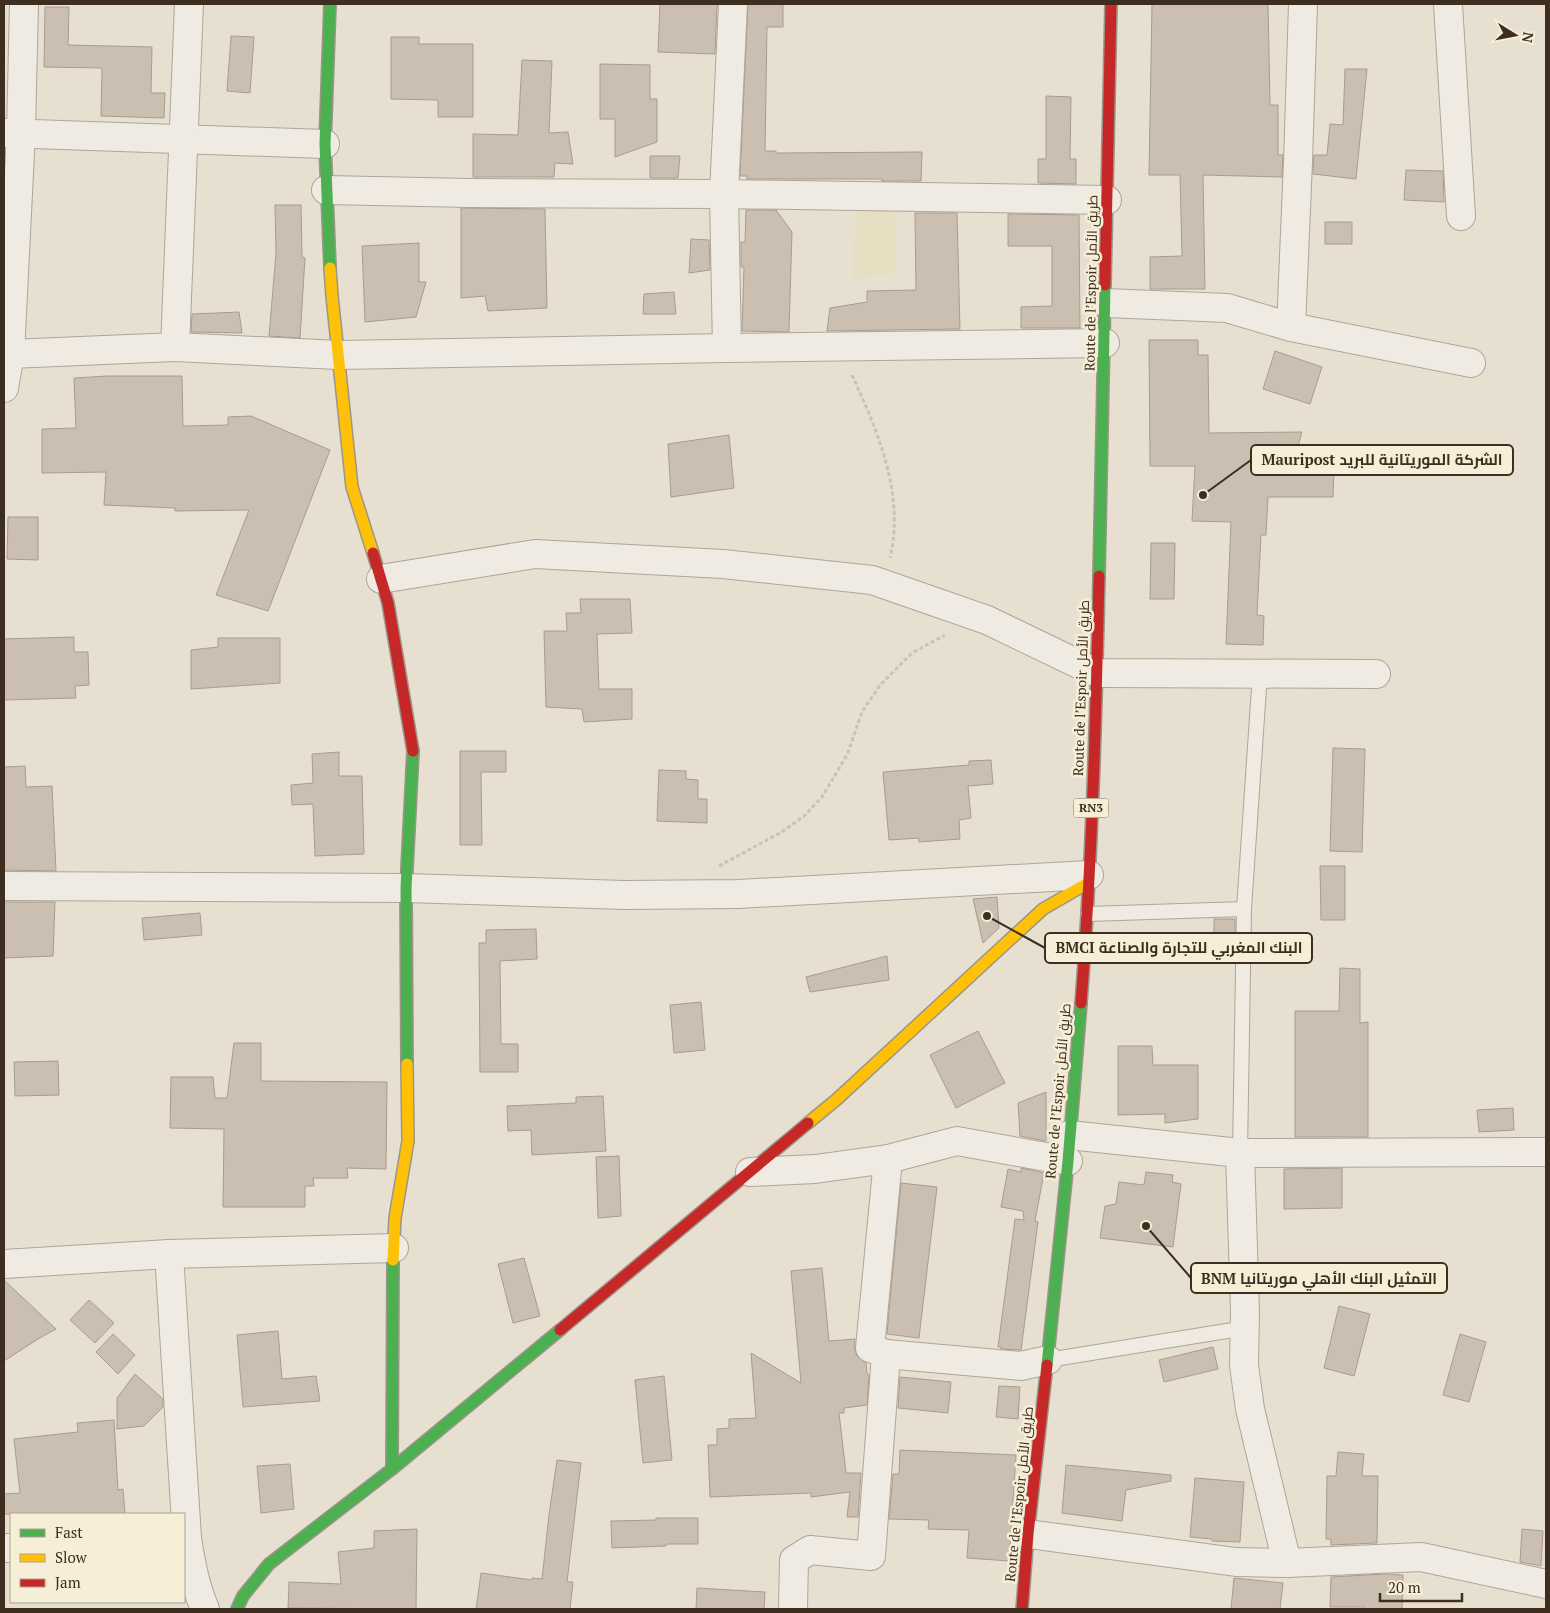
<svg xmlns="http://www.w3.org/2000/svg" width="1550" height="1613" viewBox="0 0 1550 1613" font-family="'PT Serif',Cairo,serif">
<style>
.farmland{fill:#e6dfc2}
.building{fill:#cbbfb2;stroke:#a89c90}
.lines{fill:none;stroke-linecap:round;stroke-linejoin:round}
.lane-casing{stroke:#ada599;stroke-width:16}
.street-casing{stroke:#ada599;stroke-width:30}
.fast-casing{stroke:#9c958a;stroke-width:14}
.slow-casing{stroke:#9c958a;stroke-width:14}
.jam-casing{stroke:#9c958a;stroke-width:14}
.path{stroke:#c8c2b9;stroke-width:3;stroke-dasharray:4 2.5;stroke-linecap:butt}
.lane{stroke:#efebe3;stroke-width:14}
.street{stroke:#efebe3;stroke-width:28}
.fast{stroke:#4caf50;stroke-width:11}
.slow{stroke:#ffc107;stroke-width:11}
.jam{stroke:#c62828;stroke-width:11}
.labels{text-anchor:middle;stroke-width:5;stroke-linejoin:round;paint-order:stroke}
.shield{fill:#f7eed8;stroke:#756857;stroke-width:1}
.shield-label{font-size:12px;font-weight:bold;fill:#3d2e20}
.street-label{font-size:14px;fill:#3d2e20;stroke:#f7eed8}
.leader{fill:none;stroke:#3d2e20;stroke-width:2}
.callout-dot{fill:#3d2e20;stroke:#f7eed8;stroke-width:2}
.callout{fill:#f7eed8;stroke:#3d2e20;stroke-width:2}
.callout-label{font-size:15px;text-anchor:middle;font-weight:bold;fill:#3d2e20}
</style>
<rect width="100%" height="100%" fill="#e7e0d1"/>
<polygon class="farmland" points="895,209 896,273 852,279 855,212"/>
<g class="building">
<polygon points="660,4 717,4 715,54 658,52"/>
<polygon points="748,4 783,4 783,27 767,27 765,151 776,151 776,153 922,152 921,181 882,181 882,179 747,179 747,176 740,176"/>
<polygon points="1152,4 1268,4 1270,105 1278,105 1278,155 1283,155 1282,177 1203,175 1205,289 1150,289 1150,257 1182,256 1180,175 1149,175"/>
<polygon points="45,7 69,7 68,45 152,47 151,93 165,93 164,118 101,116 102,68 44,67"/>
<polygon points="231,36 254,37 250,93 227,91"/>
<polygon points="391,37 419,37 419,44 473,44 473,117 438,117 438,100 391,99"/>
<polygon points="522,60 552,61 549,133 568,132 573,164 555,163 554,177 473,177 473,134 518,135"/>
<polygon points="600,64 650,65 650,99 657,99 657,142 615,157 615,119 600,119"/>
<polygon points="1345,69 1367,69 1356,179 1313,174 1314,155 1327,155 1330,124 1343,125"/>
<polygon points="1046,96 1071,97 1070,159 1076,159 1076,184 1038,183 1038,159 1046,159"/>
<polygon points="650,156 680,156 678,178 650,178"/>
<polygon points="1406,170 1443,171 1444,202 1404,200"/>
<polygon points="275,205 301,205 302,257 305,258 300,338 269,336 276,253"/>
<polygon points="461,208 545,209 547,308 488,311 485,296 461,298"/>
<polygon points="746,210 776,210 792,232 789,332 742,331 744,267 741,267 741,242 745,242"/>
<polygon points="915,213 957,213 960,329 827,331 830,308 867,302 867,291 916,290"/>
<polygon points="1008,214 1079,215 1080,328 1021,328 1021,307 1052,306 1052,246 1008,246"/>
<rect x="1325" y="222" width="27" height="22"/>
<polygon points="691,239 709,240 710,270 689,273"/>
<polygon points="419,243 419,282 426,282 416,317 365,322 362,246"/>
<polygon points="674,292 676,314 643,314 644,294"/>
<polygon points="239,312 242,333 191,332 192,314"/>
<polygon points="1149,340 1198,340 1198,355 1208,355 1209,433 1302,432 1292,468 1334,468 1333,497 1268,497 1266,535 1261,535 1257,615 1264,616 1263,645 1226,644 1231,522 1192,521 1195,466 1150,466"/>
<polygon points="1275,351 1322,367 1310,404 1263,389"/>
<polygon points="107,376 182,376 183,426 228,425 228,417 251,416 330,450 268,611 216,595 249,510 175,511 175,508 104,505 106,472 42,473 42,429 76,428 74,378"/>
<polygon points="729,435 734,488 671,497 668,444"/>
<polygon points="8,517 38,517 38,560 7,559"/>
<polygon points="1151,543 1175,543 1174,599 1150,599"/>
<polygon points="580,599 630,599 632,633 597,634 599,689 632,689 632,719 584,722 582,709 546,707 544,631 567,631 566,613 581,613"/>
<polygon points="74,637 74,652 88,652 89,685 75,686 76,698 4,700 4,639"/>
<polygon points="218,638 280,638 280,683 191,689 191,650 218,647"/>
<polygon points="1333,748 1365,749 1362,852 1330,851"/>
<polygon points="460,751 506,751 506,772 481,772 482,845 460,845"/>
<polygon points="339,752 339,776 362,776 364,854 315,856 313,804 292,805 291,785 313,783 312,754"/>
<polygon points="991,760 993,784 968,786 971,818 959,820 960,839 919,842 919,838 889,840 883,772 969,765 969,761"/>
<polygon points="25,766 26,787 52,786 56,871 4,870 4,767"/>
<polygon points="659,770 686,771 686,779 698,780 698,799 707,799 707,823 657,821"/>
<polygon points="1320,866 1345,866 1345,920 1321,920"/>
<polygon points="997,897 999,928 983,943 973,899"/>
<polygon points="4,902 55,902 53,956 4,958"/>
<polygon points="200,913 202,935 144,940 142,918"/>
<polygon points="1214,919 1235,919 1235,949 1214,950"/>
<polygon points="536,929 537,959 500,961 501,1044 518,1044 518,1072 480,1072 479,943 486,943 486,930"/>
<polygon points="887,956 889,980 810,992 806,977"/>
<polygon points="1340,968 1360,969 1360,1023 1368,1022 1368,1137 1295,1137 1295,1011 1339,1011"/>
<polygon points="701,1002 705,1050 674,1053 670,1005"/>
<polygon points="978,1031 1005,1083 956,1108 930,1055"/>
<polygon points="234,1043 261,1043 261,1081 387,1082 386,1169 347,1168 348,1178 313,1178 314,1186 305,1186 305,1207 223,1207 224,1129 170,1128 171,1077 213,1077 215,1098 227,1098"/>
<polygon points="1118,1046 1152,1046 1153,1065 1198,1065 1198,1119 1165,1123 1165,1114 1118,1115"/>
<polygon points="58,1061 59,1095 15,1096 14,1062"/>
<polygon points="1046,1092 1046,1141 1020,1136 1018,1103"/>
<polygon points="603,1096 606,1151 532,1155 531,1130 508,1131 507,1106 576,1103 576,1097"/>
<polygon points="1513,1108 1514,1130 1479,1132 1477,1110"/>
<polygon points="619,1156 621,1216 598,1218 596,1157"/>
<polygon points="1021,1168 1044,1173 1035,1221 1038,1222 1021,1350 1020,1350 1001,1349 1001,1347 998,1347 1015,1219 1024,1220 1023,1211 1001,1207 1008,1169 1021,1172"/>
<polygon points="1342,1168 1342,1208 1284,1209 1284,1169"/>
<polygon points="1146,1172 1173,1175 1172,1182 1181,1184 1173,1247 1100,1238 1105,1206 1116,1204 1119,1182 1144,1185"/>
<polygon points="901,1183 937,1187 919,1338 887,1334"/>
<polygon points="524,1258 540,1316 513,1323 498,1264"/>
<polygon points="822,1268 829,1341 855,1339 854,1347 857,1356 866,1363 867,1374 869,1375 867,1405 844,1408 844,1413 839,1413 846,1473 861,1473 858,1517 847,1517 850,1492 811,1497 811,1493 710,1497 708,1445 717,1445 717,1429 729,1428 729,1419 756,1418 751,1353 801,1383 791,1271"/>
<polygon points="4,1280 56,1329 38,1339 4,1361"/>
<polygon points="89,1300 114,1323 95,1343 70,1320"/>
<polygon points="1339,1306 1370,1314 1354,1376 1324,1368"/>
<polygon points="278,1331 282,1379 316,1376 320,1401 243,1407 237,1335"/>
<polygon points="113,1334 135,1355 118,1374 96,1352"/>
<polygon points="1460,1334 1486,1342 1469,1402 1443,1395"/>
<polygon points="1213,1347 1218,1369 1164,1382 1159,1360"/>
<polygon points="135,1374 163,1399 163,1407 144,1426 117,1429 117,1398"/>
<polygon points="664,1376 672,1460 643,1463 635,1380"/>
<polygon points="900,1377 951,1382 948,1413 898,1408"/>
<polygon points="999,1386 1020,1387 1018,1419 996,1417"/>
<polygon points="114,1420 118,1490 123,1489 125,1514 4,1514 4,1494 20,1493 14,1439 78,1432 77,1423"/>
<polygon points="900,1450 1016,1455 1009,1561 967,1558 969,1530 928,1529 929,1520 889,1519 893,1474 899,1474"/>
<polygon points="1338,1452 1364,1454 1362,1476 1378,1476 1377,1543 1331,1545 1331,1539 1326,1539 1327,1476 1336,1476"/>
<polygon points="557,1460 581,1463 567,1582 573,1582 570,1609 476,1609 481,1573 532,1580 532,1578 542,1579 549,1515"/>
<polygon points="290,1464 294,1509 261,1513 257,1466"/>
<polygon points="1066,1465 1171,1475 1171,1481 1126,1490 1122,1521 1062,1513"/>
<polygon points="1195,1478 1244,1482 1240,1542 1212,1541 1212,1539 1190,1537"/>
<polygon points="656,1518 698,1518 698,1544 666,1544 666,1546 612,1548 611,1521 656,1520"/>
<polygon points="417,1529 416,1609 288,1608 289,1582 341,1584 338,1552 374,1548 374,1531"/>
<polygon points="1522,1529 1543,1531 1541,1566 1520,1562"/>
<polygon points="1385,1574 1403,1575 1402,1609 1364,1609 1364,1607 1330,1607 1331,1577"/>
<polygon points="1234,1578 1283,1583 1280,1609 1231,1609"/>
<polygon points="697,1588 765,1592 764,1609 696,1609"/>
</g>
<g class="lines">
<g class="lane-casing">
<g id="lane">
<polyline points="1088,914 1244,909"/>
<polyline points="1240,1153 1244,909 1260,673"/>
<polyline points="1048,1360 1245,1328"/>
</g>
</g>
<g class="street-casing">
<g id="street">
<polyline points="1448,4 1461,216"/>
<polyline points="4,133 325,144"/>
<polyline points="326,190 470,193 724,194 1107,200"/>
<polyline points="1106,303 1227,308 1291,327 1471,363"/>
<polyline points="1291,327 1298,162 1303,4"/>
<polyline points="175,347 189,4"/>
<polyline points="727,348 724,194 733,4"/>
<polyline points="10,354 175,347 338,355 727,348 1105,343"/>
<polyline points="4,388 10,354 21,133 24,4"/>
<polyline points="381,579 535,554 723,564 872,580 987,620 1097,673 1376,674"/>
<polyline points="4,886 406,888 624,895 738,894 1089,875"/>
<polyline points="1069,1135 1240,1153 1546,1152"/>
<polyline points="1240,1153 1245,1312 1244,1365 1250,1409 1287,1563"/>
<polyline points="750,1172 815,1169 888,1159"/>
<path d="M 169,1254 L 187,1538 C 191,1563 195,1586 205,1609"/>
<polyline points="4,1264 169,1254 394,1248"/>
<polyline points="886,1354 1021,1366 1048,1360"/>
<polyline points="1028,1534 1236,1562 1287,1563 1421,1557 1546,1584"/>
<polyline points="4,1548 11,1548"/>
<polyline points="793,1609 794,1560 810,1550 871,1556 886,1354 870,1348 888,1159 957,1141 1068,1161"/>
</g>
</g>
<g class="fast-casing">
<g id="fast">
<polyline points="330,4 325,144 330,268"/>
<polyline points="1099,576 1105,285"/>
<polyline points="407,1064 406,888 413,751"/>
<polyline points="1047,1365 1068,1161 1081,1003"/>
<polyline points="392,1469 393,1260"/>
<polyline points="237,1609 243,1596 269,1564 392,1469 560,1330"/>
</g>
</g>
<g class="slow-casing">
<g id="slow">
<polyline points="330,268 332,296 352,487 373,553"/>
<polyline points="808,1123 836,1100 1043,909 1088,883"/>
<polyline points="393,1260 395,1218 408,1141 407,1064"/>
</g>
</g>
<g class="jam-casing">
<g id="jam">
<polyline points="1105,285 1111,4"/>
<polyline points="373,553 388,603 413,751"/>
<path d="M 1081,1003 C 1092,861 1096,719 1099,576"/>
<polyline points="560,1330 808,1123"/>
<polyline points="1022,1609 1028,1534 1047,1365"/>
</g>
</g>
<g class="path">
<path d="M 852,375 C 878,432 905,494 890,558"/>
<polyline points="719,866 780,833 804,816 822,797 847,755 862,712 880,685 912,653 945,635"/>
</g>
<use href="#lane" class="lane"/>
<use href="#street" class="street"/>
<use href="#fast" class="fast"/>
<use href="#slow" class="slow"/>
<use href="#jam" class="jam"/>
</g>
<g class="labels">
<rect class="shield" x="1073.5" y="798.5" width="35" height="19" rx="4"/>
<g class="shield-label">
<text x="1091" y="812">RN3</text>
</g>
<g class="street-label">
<text transform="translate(1091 283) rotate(-89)" y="5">Route de l’Espoir طريق الأمل</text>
<text transform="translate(1081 688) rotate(-88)" y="5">Route de l’Espoir طريق الأمل</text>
<text transform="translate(1058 1091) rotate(-85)" y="5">Route de l’Espoir طريق الأمل</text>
<text transform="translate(1019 1494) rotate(-84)" y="5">Route de l’Espoir طريق الأمل</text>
</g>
</g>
<path class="leader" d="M1203 495L1251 460M987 916L1045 948M1146 1226L1191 1278"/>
<g class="callout-dot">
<circle cx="1203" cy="495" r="5"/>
<circle cx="987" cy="916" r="5"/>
<circle cx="1146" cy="1226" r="5"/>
</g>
<g class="callout">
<rect x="1251" y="445" width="262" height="30" rx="5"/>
<rect x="1045" y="933" width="267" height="30" rx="5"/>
<rect x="1191" y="1263" width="256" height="30" rx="5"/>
</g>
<g class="callout-label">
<text x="1382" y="465">Mauripost الشركة الموريتانية للبريد</text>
<text x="1179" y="953">BMCI البنك المغربي للتجارة والصناعة</text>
<text x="1319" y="1284">BNM التمثيل البنك الأهلي موريتانيا</text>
</g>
<rect width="1550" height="1613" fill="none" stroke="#3d2e20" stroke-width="10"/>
<rect x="10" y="1513" width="175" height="90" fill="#f7eed8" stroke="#ada18e"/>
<rect x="20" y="1529" width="25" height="8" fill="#4caf50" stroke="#ada18e"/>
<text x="55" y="1538" font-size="15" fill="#3d2e20">Fast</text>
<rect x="20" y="1554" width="25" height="8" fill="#ffc107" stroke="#ada18e"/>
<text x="55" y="1563" font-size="15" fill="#3d2e20">Slow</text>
<rect x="20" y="1579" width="25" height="8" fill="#c62828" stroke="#ada18e"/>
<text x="55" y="1588" font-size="15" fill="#3d2e20">Jam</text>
<g transform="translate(1515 35) rotate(100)" stroke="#f7eed8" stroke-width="4" paint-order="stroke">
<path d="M0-4L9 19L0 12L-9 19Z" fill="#3d2e20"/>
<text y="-8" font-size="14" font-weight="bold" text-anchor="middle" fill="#3d2e20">N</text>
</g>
<path d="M1380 1593v8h82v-8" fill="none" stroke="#3d2e20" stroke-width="2.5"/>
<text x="1388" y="1593" font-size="15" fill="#3d2e20" stroke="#f7eed8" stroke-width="4" paint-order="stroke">20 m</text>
</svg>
